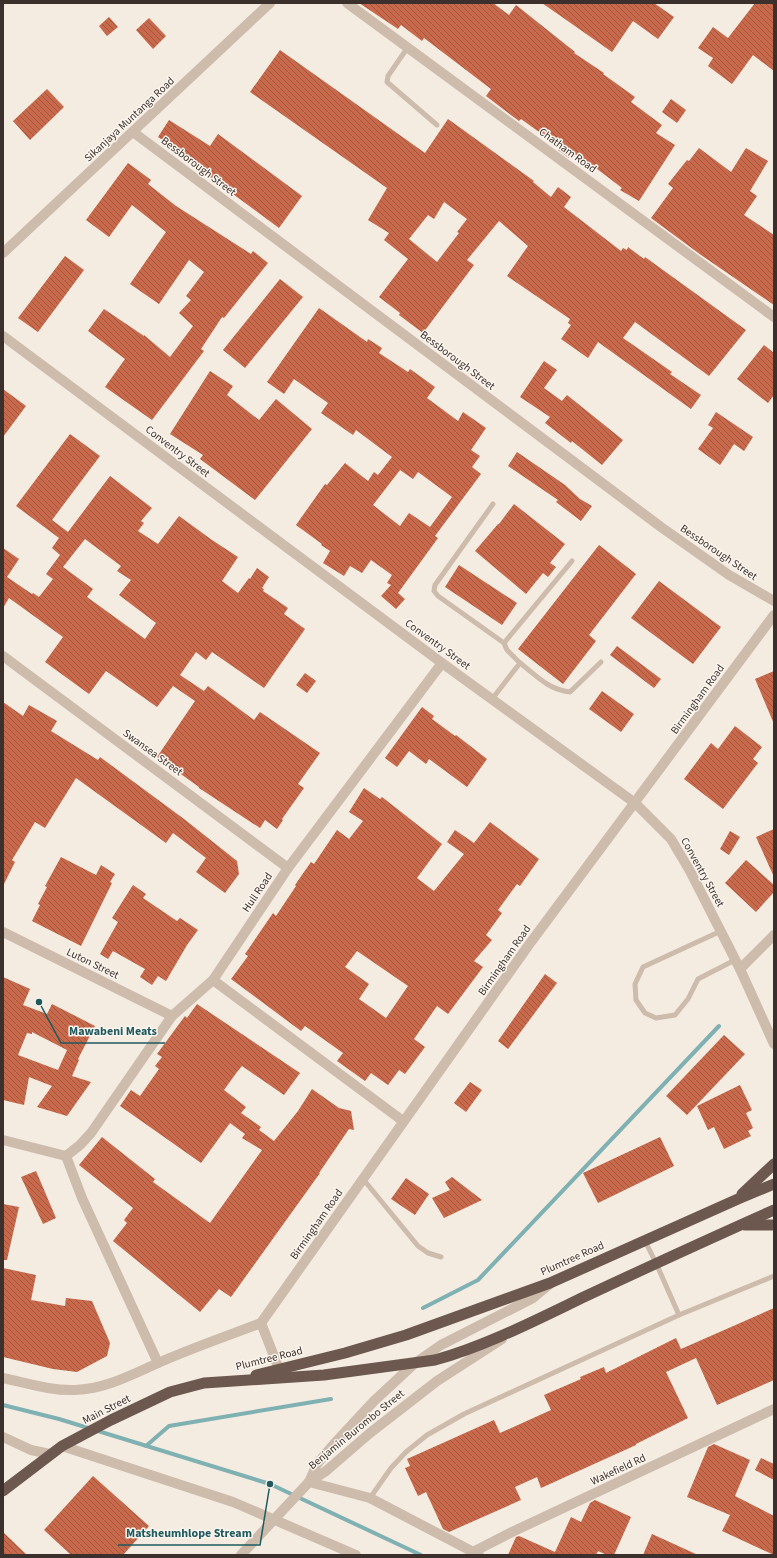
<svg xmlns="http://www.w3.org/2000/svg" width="777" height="1558" viewBox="0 0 777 1558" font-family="'Source Sans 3',sans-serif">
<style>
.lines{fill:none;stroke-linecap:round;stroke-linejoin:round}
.stream{stroke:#7fb0b2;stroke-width:4}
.building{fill:url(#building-back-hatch);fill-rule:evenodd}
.service{stroke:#cdbbac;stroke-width:5}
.minor{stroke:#cdbbac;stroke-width:10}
.tertiary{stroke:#cdbbac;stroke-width:10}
.trunk{stroke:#6c584f;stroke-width:11}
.labels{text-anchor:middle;stroke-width:3;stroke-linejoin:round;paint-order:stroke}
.street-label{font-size:11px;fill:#3b302b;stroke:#fbf5ee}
.leader{fill:none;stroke:#1f5a5e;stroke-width:1.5}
.callout-dot{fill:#1f5a5e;stroke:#fbf5ee;stroke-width:1.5}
.callout-label{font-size:12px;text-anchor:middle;font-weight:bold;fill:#1f5a5e;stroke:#fbf5ee;stroke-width:3;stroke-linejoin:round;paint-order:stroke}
</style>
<defs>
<pattern id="building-back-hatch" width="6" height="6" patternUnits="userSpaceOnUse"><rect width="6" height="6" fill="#c8694b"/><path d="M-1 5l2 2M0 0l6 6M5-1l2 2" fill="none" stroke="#a4573f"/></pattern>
</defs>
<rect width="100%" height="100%" fill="#f4ebe1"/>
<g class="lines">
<g class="stream">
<polyline points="423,1308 478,1280 719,1026"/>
<polyline points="3,1405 59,1419 270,1484 421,1555"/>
<polyline points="146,1446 169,1426 331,1399"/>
</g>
</g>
<g class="building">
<polygon points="359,3 493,3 509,15 516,5 575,52 574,53 604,73 603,74 635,97 631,102 662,125 656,133 675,145 639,201 620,190 622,188 588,162 587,163 573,153 569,158 558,150 560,147 521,119 519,121 503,109 486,96 491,89 424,38 422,41 401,25 398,29"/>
<polygon points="542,3 654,3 674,17 658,39 633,21 612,52"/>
<polygon points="755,3 774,3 774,71 753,55 732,84 708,66 713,58 698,48 713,27 728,38"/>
<polygon points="109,17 118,27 107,36 99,26"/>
<polygon points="149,18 166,36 153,49 136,30"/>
<path d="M 280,50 L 425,153 L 448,119 L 534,181 L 533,182 L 551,197 L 558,187 L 571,197 L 564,207 L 621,251 L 623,248 L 627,250 L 628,247 L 644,259 L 645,257 L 746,330 L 709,376 L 635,322 L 623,338 L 672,372 L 670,374 L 701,395 L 691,409 L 598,342 L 588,358 L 561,339 L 571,325 L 568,323 L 570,319 L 507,276 L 528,246 L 499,221 L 467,260 L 474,265 L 423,333 L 399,315 L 400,313 L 379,297 L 408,259 L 384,240 L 389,233 L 368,220 L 387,188 L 250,92 ZM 444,202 L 467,219 L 457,232 L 459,233 L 437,262 L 409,239 L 428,215 L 434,219 Z"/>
<polygon points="47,89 64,107 30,140 13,121"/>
<polygon points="671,99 686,110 677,123 662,112"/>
<polygon points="169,120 210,146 218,134 302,196 279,228 195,166 198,162 158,137"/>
<polygon points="699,148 731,172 746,148 768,161 750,191 757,196 744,215 774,235 774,305 701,255 651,218 673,188 668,184 687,160 689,161"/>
<polygon points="128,163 151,180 148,184 176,206 251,254 253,251 268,263 224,318 222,317 201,349 204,351 152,420 105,387 125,359 88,331 104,309 144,336 144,335 170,357 193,326 179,313 191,300 186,296 204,272 189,260 159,304 130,284 166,232 132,205 109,237 86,220"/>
<polygon points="65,256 84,270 38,332 18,318"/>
<polygon points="280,279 303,297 245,368 223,350"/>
<path d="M 319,308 L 367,342 L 368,339 L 382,348 L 379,353 L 408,372 L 410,369 L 435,387 L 427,398 L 458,421 L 463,412 L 486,428 L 471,450 L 480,456 L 472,467 L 481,474 L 435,536 L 438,538 L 398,593 L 405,599 L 396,609 L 381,596 L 391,585 L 387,583 L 392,575 L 371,560 L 362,573 L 350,566 L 344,576 L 323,563 L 330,551 L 321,545 L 322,544 L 296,525 L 325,484 L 327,485 L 345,463 L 368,481 L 374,472 L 378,475 L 392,457 L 356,430 L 353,435 L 321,413 L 328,403 L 294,379 L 284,394 L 267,382 ZM 400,470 L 413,479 L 418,472 L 452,497 L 430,527 L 409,513 L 400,526 L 373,505 Z"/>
<polygon points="764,345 774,353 774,395 768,403 737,379"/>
<polygon points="544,361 557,370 544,388 562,401 567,395 623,440 602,465 572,441 571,443 545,423 550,417 520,397"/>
<polygon points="210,371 233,386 227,395 259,420 276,399 312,429 255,500 200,459 203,455 170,434"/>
<polygon points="3,389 26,406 3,437"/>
<polygon points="716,412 753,437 744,451 734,444 720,465 698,449 713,428 708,425"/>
<path d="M 70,434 L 100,456 L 52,520 L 68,532 L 110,476 L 152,508 L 141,521 L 144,523 L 138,531 L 158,544 L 179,516 L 212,540 L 238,557 L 222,581 L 238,593 L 249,578 L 250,579 L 257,568 L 269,577 L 262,588 L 264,589 L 263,591 L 288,608 L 284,614 L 305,629 L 264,688 L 212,652 L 206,660 L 196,652 L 180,675 L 204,691 L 208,686 L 254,720 L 260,712 L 320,753 L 298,784 L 304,788 L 282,819 L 283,820 L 277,829 L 265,820 L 260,828 L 199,788 L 199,787 L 157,757 L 195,701 L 173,686 L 157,707 L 106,671 L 89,694 L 45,662 L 63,637 L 9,598 L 3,608 L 3,548 L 19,559 L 7,577 L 32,594 L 33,593 L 39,597 L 53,579 L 46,574 L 60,555 L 52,548 L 59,538 L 16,506 ZM 85,539 L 121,566 L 117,571 L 131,580 L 119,595 L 156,623 L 145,639 L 87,597 L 93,589 L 63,567 Z"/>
<polygon points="517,452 565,485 580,499 592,506 581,521 556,502 558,500 508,466"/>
<polygon points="514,504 565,544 550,563 556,567 548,577 543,573 526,594 475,551 498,524 499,524"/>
<polygon points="599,545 636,574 589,635 596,641 563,684 518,649"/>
<polygon points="459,565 517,603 502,625 445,587"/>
<polygon points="659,581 721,627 693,664 631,618"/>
<polygon points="617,646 661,679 654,688 610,655"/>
<polygon points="774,671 774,724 755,679"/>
<polygon points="305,673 316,681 307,693 296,685"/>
<polygon points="602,691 634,714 621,732 589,709"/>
<polygon points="3,702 23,716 29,705 57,721 51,731 98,760 100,757 184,819 237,861 239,874 225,893 196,872 206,858 173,833 166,843 76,778 45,828 35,822 12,860 15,862 3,886"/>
<polygon points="422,707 434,716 432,719 455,736 456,735 487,759 467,787 429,759 426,764 409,751 397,767 385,758"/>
<polygon points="735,726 762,747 753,759 758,763 723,809 684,779 711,743 718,749"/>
<path d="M 364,788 L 380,799 L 382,797 L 442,844 L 417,878 L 434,891 L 464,854 L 447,842 L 455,830 L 474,843 L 490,822 L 539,859 L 520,886 L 517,884 L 498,910 L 502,913 L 486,935 L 492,940 L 474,961 L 483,967 L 448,1014 L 437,1006 L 414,1039 L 425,1047 L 405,1074 L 399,1070 L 388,1085 L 371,1073 L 365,1081 L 337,1061 L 343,1053 L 305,1026 L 301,1031 L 231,979 L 248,956 L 245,954 L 273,913 L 276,916 L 296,886 L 295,885 L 304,872 L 311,862 L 314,864 L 337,830 L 349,839 L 363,821 L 349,812 ZM 357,951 L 408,986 L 386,1018 L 359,999 L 369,984 L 345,967 Z"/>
<polygon points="774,829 774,877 756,837"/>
<polygon points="730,831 740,837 729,855 720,849"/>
<polygon points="61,857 96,875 101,865 115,874 110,882 112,883 81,946 32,921 40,905 38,904 47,887 45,886"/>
<polygon points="746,860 774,885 774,892 756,912 725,883"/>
<polygon points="133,885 146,894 143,898 177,921 180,918 198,930 187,945 166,981 158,976 152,985 140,977 145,969 113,951 108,959 100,954 118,922 112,918"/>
<polygon points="545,974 557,983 508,1049 498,1041"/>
<path d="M 3,977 L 30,989 L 23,1005 L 47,1014 L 52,1004 L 95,1026 L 78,1059 L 79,1060 L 72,1076 L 91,1082 L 67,1116 L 37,1107 L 52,1086 L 29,1077 L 24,1105 L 3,1100 ZM 32,1032 L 67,1050 L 58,1070 L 18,1055 L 27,1033 L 32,1034 Z"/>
<polygon points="197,1004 300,1073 284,1095 242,1066 237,1072 224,1090 246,1107 241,1113 261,1127 259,1130 274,1141 298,1111 312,1089 339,1108 351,1111 354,1130 349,1129 319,1173 320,1173 231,1297 219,1289 200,1312 113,1241 127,1223 124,1220 133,1208 79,1165 102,1137 155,1179 153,1182 210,1223 262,1150 242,1138 245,1134 230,1123 201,1163 120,1106 131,1090 140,1096 159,1069 155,1066 162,1057 157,1054 185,1016 187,1018"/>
<polygon points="724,1035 745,1054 687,1115 666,1096"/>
<polygon points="470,1082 482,1090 466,1112 454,1103"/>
<polygon points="740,1085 752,1110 746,1113 753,1128 748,1131 751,1136 724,1149 714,1127 708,1130 697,1106"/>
<polygon points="660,1137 674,1166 598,1203 583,1173"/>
<polygon points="36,1171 56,1218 43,1224 21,1177"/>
<polygon points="452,1177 482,1200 444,1218 432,1198 450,1190 445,1182"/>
<polygon points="406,1178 429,1194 415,1215 391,1199"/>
<polygon points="3,1204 19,1207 7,1260 3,1260"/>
<polygon points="3,1268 36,1275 31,1300 65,1306 66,1298 92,1301 110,1343 107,1356 77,1372 53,1369 3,1357"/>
<polygon points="774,1308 774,1380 717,1405 696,1358 666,1372 688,1418 636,1444 636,1445 541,1488 537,1477 515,1487 521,1500 449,1532 443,1529 426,1492 418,1496 405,1468 410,1466 407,1459 494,1420 500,1433 551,1410 544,1395 581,1379 580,1377 604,1367 606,1373 676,1338 681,1349"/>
<polygon points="714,1444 750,1460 735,1496 774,1516 774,1555 722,1531 730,1515 687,1497 708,1447"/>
<polygon points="761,1458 774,1464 774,1480 755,1470"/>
<polygon points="93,1476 149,1526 123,1555 71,1555 44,1530"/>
<polygon points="595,1500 631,1517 614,1555 607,1555 598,1551 596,1555 508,1555 516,1537 519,1536 555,1552 571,1517 581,1522 590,1503"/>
<polygon points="3,1532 27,1555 3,1555"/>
<polygon points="652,1534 698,1555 643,1555"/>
</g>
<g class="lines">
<g class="service">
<polyline points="408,47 388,76 387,82 437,125"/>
<polyline points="493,504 435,585 434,591 438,596 504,643"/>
<path d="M 520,663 C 537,676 547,689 570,692 L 601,662"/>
<polyline points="492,699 520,663 507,650 504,643 572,561"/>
<polyline points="721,931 643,967 635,984 636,1000 645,1013 656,1018 675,1015 688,999 698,979 735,960"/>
<polyline points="363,1179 418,1246 428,1253 441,1257"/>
<polyline points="645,1241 656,1263 679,1315"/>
<polyline points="370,1498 391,1468 406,1452 427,1435 464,1414 679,1315 774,1276"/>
</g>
<g class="minor">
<polyline points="347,3 774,317"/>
<polyline points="133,132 661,527 729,575 774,601"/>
<polyline points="3,336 442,663 635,803 671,839 690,871 740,969 774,1044"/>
<polyline points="3,656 288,868"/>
<polyline points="3,932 172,1016"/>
<polyline points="740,969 774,935"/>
<polyline points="213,980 403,1121"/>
<polyline points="3,1140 66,1156 80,1145 91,1133 172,1016 213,980 288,868 442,663"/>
<polyline points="66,1156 82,1198 158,1363"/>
<polyline points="261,1323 528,946 774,615"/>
<polyline points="261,1323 279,1369"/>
<path d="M 3,1378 C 27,1383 51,1391 75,1390 C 105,1389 131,1375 158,1363 C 192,1348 227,1336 261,1323"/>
<polyline points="3,1437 31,1450 50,1454"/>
<polyline points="62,1446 233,1502 356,1555"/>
<polyline points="309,1482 317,1464 334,1444 374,1401 415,1363 441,1345 533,1298 550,1284"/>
<polyline points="309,1482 370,1498 479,1555"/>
<polyline points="473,1552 512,1532 774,1409"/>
<polyline points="241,1555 309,1482 326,1471 370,1433 437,1381 502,1339"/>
</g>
<polyline class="tertiary" points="3,253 270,3"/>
<g class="trunk">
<polyline points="742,1194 774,1164"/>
<polyline points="745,1225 774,1225"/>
<polyline points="256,1375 345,1353 406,1335 550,1283 738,1199 774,1184"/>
<path d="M 3,1491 L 62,1446 L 111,1420 L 170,1392 L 204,1383 L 324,1375 L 435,1360 C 486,1346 538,1319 586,1296 C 648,1267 711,1238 774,1210"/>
</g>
</g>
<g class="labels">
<g class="street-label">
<text transform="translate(129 119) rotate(-43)" y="4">Sikanjaya Muntanga Road</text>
<text transform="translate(568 150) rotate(36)" y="4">Chatham Road</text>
<text transform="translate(199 166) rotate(37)" y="4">Bessborough Street</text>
<text transform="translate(458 360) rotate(37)" y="4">Bessborough Street</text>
<text transform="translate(178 451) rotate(37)" y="4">Conventry Street</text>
<text transform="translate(719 552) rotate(34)" y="4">Bessborough Street</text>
<text transform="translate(438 644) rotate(36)" y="4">Conventry Street</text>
<text transform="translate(697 699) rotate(-54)" y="4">Birmingham Road</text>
<text transform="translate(153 752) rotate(36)" y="4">Swansea Street</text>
<text transform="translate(703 872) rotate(61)" y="4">Conventry Street</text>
<text transform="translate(257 892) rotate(-56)" y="4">Hull Road</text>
<text transform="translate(504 960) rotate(-55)" y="4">Birmingham Road</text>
<text transform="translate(93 963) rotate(26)" y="4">Luton Street</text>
<text transform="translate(316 1224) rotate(-55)" y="4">Birmingham Road</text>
<text transform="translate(572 1258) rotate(-24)" y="4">Plumtree Road</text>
<text transform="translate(269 1358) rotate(-14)" y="4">Plumtree Road</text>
<text transform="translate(106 1409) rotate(-27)" y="4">Main Street</text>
<text transform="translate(356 1429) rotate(-39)" y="4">Benjamin Burombo Street</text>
<text transform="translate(618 1469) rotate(-25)" y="4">Wakefield Rd</text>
</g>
</g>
<path class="leader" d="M39 1002L61 1043H165M270 1484L260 1545H118"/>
<g class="callout-dot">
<circle cx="39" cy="1002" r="4"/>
<circle cx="270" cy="1484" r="4"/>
</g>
<g class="callout-label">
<text x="113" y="1035">Mawabeni Meats</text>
<text x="189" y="1537">Matsheumhlope Stream</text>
</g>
<rect width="777" height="1558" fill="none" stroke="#3b302b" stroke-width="8"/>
</svg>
